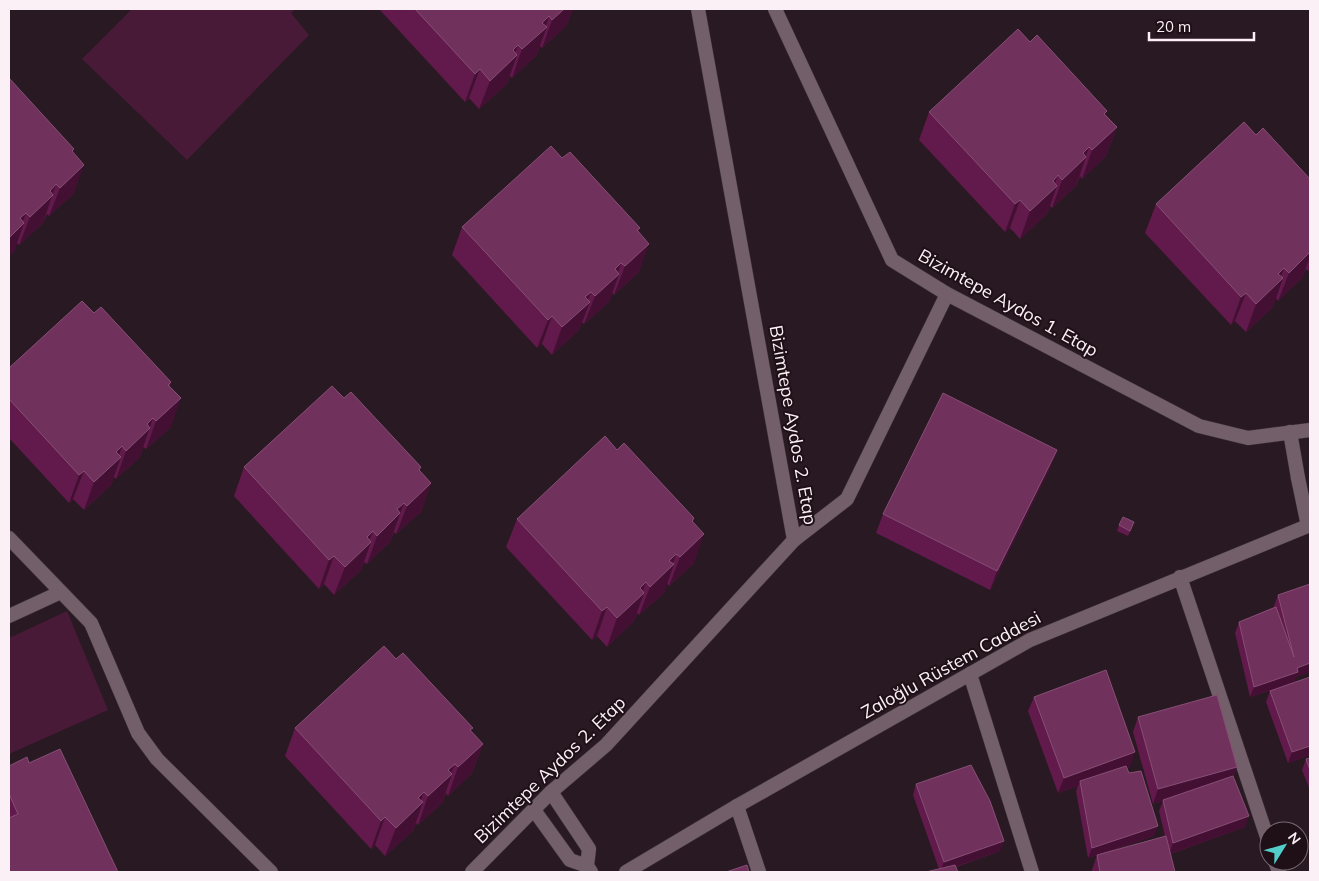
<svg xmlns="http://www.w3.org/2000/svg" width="1319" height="881" viewBox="0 0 1319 881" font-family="Mulish,sans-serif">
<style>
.green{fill:#481a37}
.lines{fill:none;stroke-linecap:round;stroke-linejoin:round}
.service-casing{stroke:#3f333a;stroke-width:15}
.minor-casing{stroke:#3f333a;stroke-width:15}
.tertiary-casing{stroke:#3f333a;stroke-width:15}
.service{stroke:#725f69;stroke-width:14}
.minor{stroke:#725f69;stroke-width:14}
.tertiary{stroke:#725f69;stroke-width:14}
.wall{fill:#611a4b}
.shaded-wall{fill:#431033}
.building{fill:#71315d;stroke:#874f75}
.labels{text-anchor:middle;stroke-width:4;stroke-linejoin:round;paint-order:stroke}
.street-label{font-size:18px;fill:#fbf0f6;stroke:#1f1018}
</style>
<rect width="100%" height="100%" fill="#281922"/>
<g class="green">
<polygon points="132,9 295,9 291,13 309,35 187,160 82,59"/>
<polygon points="67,611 108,710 9,754 9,638"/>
</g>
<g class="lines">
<g class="service-casing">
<g id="service">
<polyline points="775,9 892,260 947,294 1199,426 1248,438 1310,430"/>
<polyline points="9,538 91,623 138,733 157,759 271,872"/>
<polyline points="794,540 847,499 947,294"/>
<polyline points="9,616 61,592"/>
<polyline points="551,792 589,849 587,866 591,872"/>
<polyline points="534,810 570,860 587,866"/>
<polyline points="472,872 551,792 606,745 794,540 698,9"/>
</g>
</g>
<g class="minor-casing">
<g id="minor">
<polyline points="1290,432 1298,478"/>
<polyline points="1180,577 1269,843"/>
<polyline points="970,674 1032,872"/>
<polyline points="737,806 759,872"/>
<polyline points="1275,861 1279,872"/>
</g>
</g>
<g class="tertiary-casing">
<g id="tertiary">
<polyline points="1298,478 1308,526"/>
<polyline points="626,872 737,806 1030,640 1310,525"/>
</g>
</g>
<use href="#service" class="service"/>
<use href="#minor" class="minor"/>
<use href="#tertiary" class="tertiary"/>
</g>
<g class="wall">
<polygon points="379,9 573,9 566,26 542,48 540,46 536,56 512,78 510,76 507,84 479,109 469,98 465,102"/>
<polygon points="1030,42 1106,115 1117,127 1106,156 1082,179 1080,176 1076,186 1052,208 1050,206 1047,214 1020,239 1010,228 1005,232 919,140 929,112"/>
<polygon points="9,78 73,152 74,193 49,216 47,214 43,223 19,245 17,243 14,252"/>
<polygon points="1256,135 1310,179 1310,269 1308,271 1306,269 1302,278 1278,301 1276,298 1273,307 1246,332 1235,321 1231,325 1145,233 1156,204"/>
<polygon points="562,158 640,228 638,231 639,272 614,295 612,293 609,302 584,324 582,322 579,330 552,355 542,344 537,348 452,255 462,227"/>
<polygon points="94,313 171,382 170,386 171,427 146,449 143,447 140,457 116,479 114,477 111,485 84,510 73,499 69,503 9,438 9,368"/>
<polygon points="344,398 420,471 431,483 421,512 396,534 394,532 390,542 367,564 364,562 361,570 334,595 324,584 319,589 234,496 244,467"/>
<polygon points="617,450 694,518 693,522 694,563 669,586 667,583 664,593 639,615 637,613 634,621 607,647 597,636 592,640 506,547 517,519"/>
<polygon points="1057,450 1050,468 990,590 876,533 883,514"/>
<polygon points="1119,525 1132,528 1128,536 1117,531"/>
<polygon points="1310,584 1310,672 1296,677 1294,682 1310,677 1310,755 1288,763 1266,702 1270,691 1291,684 1250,697 1235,633 1239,622 1274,607 1274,606 1278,595"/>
<polygon points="396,659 471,732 483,744 472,773 448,796 446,793 442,803 418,825 416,823 413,831 385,856 375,845 371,849 285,756 295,728"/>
<polygon points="1034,697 1130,767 1127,768 1154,836 1102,854 1165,836 1159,811 1163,801 1153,804 1133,732 1138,717 1237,767 1233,777 1245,827 1170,854 1175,872 1092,872 1092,870 1097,855 1088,858 1076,791 1078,786 1058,793 1028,711"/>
<polygon points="1310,758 1310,790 1302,770 1306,759"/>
<polygon points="29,763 9,872 9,766"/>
<polygon points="916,784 1000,851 956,867 939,869 913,795"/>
</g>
<g class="shaded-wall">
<polygon points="564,9 573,9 566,26 542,48 552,20"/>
<polygon points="549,16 545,29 547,27 536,56 512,78 522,49 542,23"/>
<polygon points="518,45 513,59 517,55 507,84 479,109 490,81 513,50"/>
<polygon points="480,69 469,98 465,102 475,74"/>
<polygon points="1117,127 1106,156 1082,179 1092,150"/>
<polygon points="1089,147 1085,159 1086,157 1076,186 1052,208 1062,180 1083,153"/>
<polygon points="84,165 74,193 49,216 60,188"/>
<polygon points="1058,175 1053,189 1057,186 1047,214 1020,239 1030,211 1053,181"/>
<polygon points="56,184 43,223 19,245 30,217 50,191"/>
<polygon points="1020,200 1010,228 1005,232 1015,204"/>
<polygon points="26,213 21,227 24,223 14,252 9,256 9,238 20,218"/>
<polygon points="649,244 639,272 614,295 625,266"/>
<polygon points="1310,244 1310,257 1302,278 1278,301 1289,273"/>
<polygon points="621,263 617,276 619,274 609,302 584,324 595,296 615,269"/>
<polygon points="1284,268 1279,282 1283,278 1273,307 1246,332 1256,304 1278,274"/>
<polygon points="591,292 586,305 590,302 579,330 552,355 562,327 585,297"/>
<polygon points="1246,293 1235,321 1231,325 1241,297"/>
<polygon points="552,316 542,344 537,348 548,320"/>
<polygon points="181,398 171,427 146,449 156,421"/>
<polygon points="153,418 140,457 116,479 126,451 147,424"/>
<polygon points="122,446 117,461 121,457 111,485 84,510 94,482 116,452"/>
<polygon points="1057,450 1050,468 990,590 997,571"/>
<polygon points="84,471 73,499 69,503 79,475"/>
<polygon points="431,483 421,512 396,534 407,506"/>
<polygon points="404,503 390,542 367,564 377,536 397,509"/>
<polygon points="373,531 367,546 371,542 361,570 334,595 345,567 367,537"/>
<polygon points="704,534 694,563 669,586 680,557"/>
<polygon points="676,554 672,566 674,564 664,593 639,615 650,587 669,561"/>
<polygon points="334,556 324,584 319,589 329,560"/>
<polygon points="646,582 641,596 644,593 634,621 607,647 617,618 640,588"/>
<polygon points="607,607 597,636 592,640 602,611"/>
<polygon points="1310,663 1310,672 1296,677 1294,682 1250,697 1254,687 1297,668"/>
<polygon points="483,744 472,773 448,796 458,767"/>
<polygon points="1310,746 1310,755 1288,763 1292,752"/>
<polygon points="1135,752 1130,767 1080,785 1080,781 1078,786 1058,793 1064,778"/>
<polygon points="455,764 450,776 452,774 442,803 418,825 428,796 448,770"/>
<polygon points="1237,767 1231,781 1153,804 1158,789"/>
<polygon points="424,792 419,806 423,802 413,831 385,856 396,828 418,798"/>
<polygon points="1249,816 1245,827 1169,854 1173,843"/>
<polygon points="385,817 375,845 371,849 381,821"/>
<polygon points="1158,826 1154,836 1088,858 1092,848"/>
<polygon points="1004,841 1000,851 940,872 944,862"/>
</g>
<g class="building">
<polygon points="415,9 564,9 552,20 549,16 542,23 547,27 522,49 518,45 513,50 517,55 490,81 480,69 475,74"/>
<polygon points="1018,29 1030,42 1037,35 1107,111 1104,114 1117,127 1092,150 1089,147 1083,153 1086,157 1062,180 1058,175 1053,181 1057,186 1030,211 1020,200 1015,204 929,112"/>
<polygon points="9,78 74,149 72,151 84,165 60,188 56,184 50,191 53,195 30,217 26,213 20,218 24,223 9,238"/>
<polygon points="1244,122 1256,135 1263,128 1310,179 1310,244 1309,246 1310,247 1310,252 1289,273 1284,268 1278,274 1283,278 1256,304 1246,293 1241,297 1156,204"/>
<polygon points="551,146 562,158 570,152 640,228 637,230 649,244 625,266 621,263 615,269 619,274 595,296 591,292 585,297 590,302 562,327 552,316 548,320 462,227"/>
<polygon points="82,301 94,313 101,307 171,382 168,385 181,398 156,421 153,418 147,424 150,428 126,451 122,446 116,452 121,457 94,482 84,471 79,475 9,399 9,368"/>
<polygon points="332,386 344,398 351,392 421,467 419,470 431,483 407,506 404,503 397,509 400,513 377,536 373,531 367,537 371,542 345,567 334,556 329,560 244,467"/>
<polygon points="943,393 1057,450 997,571 883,514"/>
<polygon points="605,436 617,450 624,443 694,518 692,521 704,534 680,557 676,554 669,561 674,564 650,587 646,582 640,588 644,593 617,618 607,607 602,611 517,519"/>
<polygon points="1123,517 1134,522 1130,531 1119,525"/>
<polygon points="1310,584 1310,663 1297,668 1298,672 1254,687 1239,622 1276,607 1294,657 1278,595"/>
<polygon points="384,646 396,659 403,653 473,728 470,730 483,744 458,767 455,764 448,770 452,774 428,796 424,792 418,798 423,802 396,828 385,817 381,821 295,728"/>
<polygon points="1106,670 1135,752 1064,778 1034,697"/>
<polygon points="1310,677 1310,746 1292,752 1270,691"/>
<polygon points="1217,695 1237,767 1158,789 1138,717"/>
<polygon points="60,749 118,872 9,872 9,818 18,814 9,794 9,766 27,757 29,763"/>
<polygon points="1310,758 1310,770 1306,759"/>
<polygon points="971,765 990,801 1004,841 944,862 916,784"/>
<polygon points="1126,766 1129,773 1141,771 1158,826 1092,848 1080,781"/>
<polygon points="1233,776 1249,816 1173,843 1163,800"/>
<polygon points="1166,836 1175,872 1100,872 1097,855"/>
<polygon points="747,865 749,872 726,872"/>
<polygon points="955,865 958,872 926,872"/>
</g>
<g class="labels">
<g class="street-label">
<text transform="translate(1008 303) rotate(29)" y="6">Bizimtepe Aydos 1. Etap</text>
<text transform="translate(793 425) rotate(80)" y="6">Bizimtepe Aydos 2. Etap</text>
<text transform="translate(951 665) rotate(-29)" y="6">Zaloğlu Rüstem Caddesi</text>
<text transform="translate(550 770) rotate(-44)" y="6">Bizimtepe Aydos 2. Etap</text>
</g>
</g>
<rect width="1319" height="881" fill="none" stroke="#fbf0f6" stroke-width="20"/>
<g transform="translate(1284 846) rotate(53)"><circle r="24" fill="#1f1018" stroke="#776a71"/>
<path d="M0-4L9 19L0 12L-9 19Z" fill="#53cdca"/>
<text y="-8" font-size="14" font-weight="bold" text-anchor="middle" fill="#fbf0f6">N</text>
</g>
<path d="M1149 32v8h105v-8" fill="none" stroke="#fbf0f6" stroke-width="2.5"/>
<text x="1156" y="32" font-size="15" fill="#fbf0f6" stroke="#1f1018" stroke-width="4" paint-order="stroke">20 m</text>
</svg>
